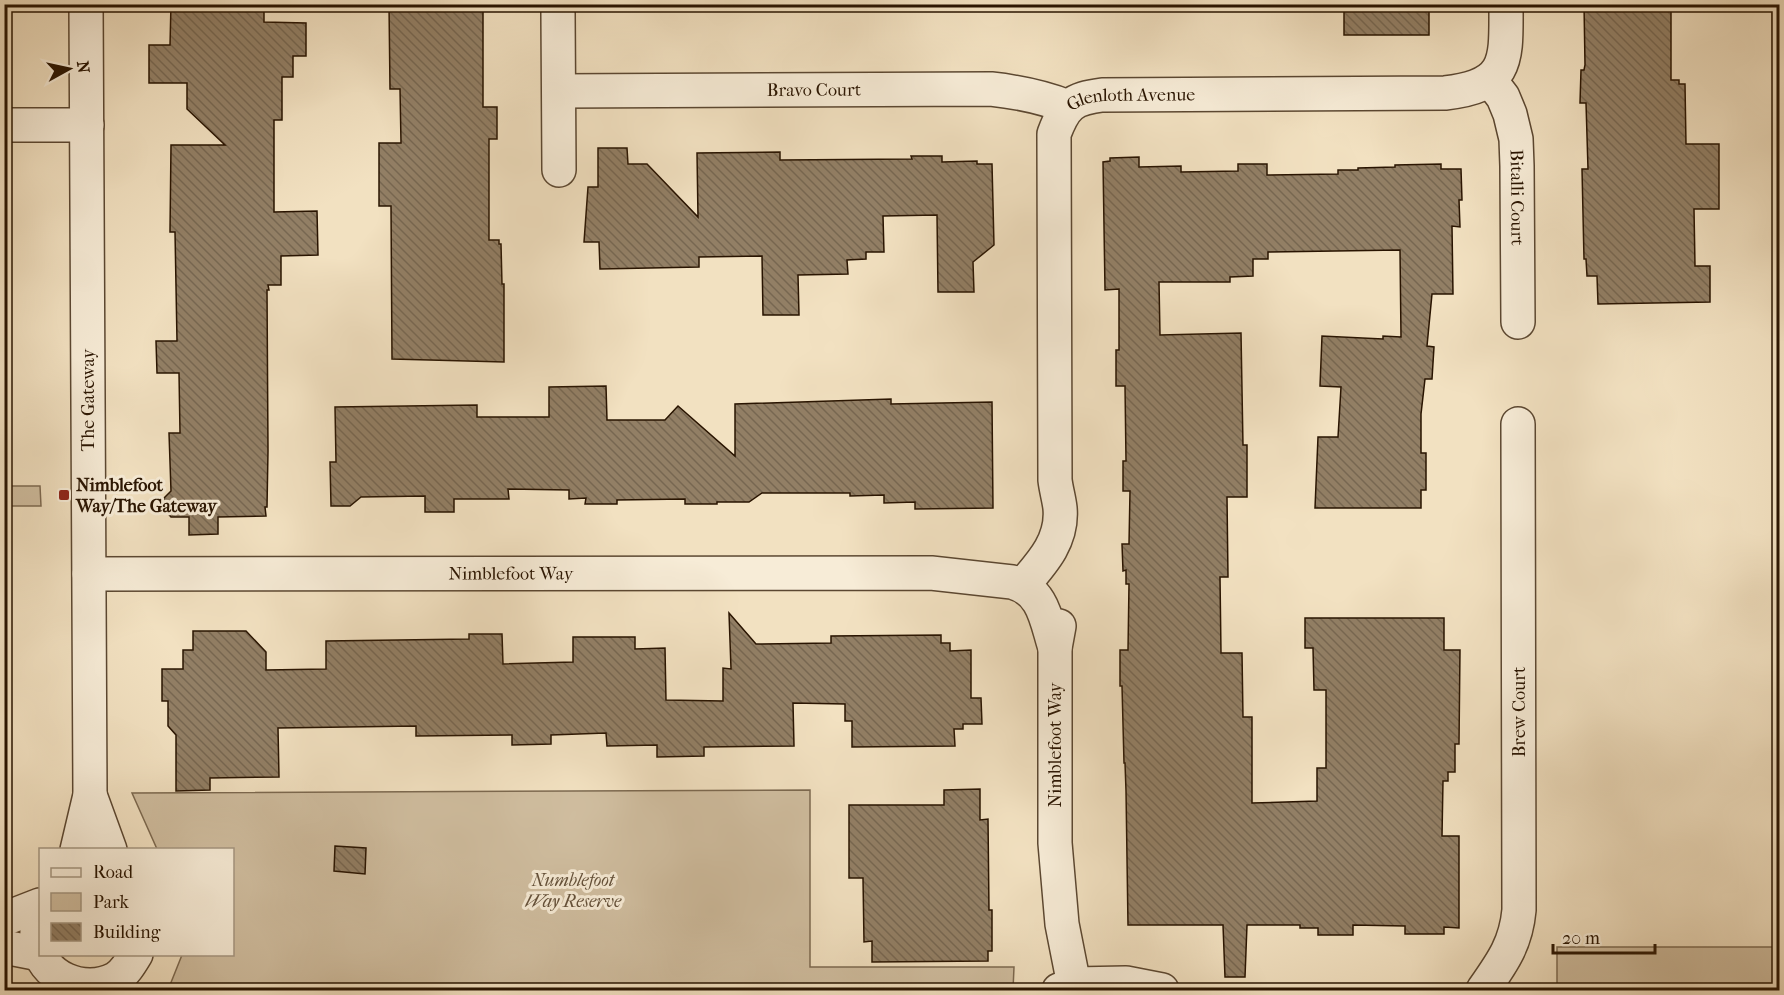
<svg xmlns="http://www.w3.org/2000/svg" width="1784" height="995" viewBox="0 0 1784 995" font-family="'IM FELL French Canon',serif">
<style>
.green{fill:#d0bea0;stroke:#7c6950;stroke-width:1.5}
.building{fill:url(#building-back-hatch);stroke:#291401;stroke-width:1.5}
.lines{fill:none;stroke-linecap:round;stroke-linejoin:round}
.street-casing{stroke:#5b4731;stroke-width:36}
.street{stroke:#f7ecd7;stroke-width:33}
.poi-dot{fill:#8f2418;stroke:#f7ecd7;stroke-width:2}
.labels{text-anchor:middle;stroke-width:6;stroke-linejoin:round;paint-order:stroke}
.street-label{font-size:18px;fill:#291401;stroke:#f7ecd7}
.poi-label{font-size:18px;font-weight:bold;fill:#291401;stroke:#f7ecd7;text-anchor:start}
.park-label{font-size:18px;font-style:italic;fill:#635039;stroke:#f7ecd7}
</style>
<defs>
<pattern id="building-back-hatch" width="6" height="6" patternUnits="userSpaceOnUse" patternTransform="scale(1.5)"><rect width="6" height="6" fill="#927f65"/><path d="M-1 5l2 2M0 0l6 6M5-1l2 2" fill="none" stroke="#776751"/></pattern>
</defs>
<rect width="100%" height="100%" fill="#f2e1c1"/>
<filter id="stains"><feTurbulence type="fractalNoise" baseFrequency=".00333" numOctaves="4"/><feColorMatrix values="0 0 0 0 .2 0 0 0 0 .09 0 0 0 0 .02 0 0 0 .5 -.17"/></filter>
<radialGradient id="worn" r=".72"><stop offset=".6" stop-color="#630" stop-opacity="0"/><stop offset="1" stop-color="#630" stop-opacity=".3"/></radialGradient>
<g class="green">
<polygon points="1772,5 1780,5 1779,990 1557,990 1557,947 1775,947 1775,323"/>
<polygon points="5,486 40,486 41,506 5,506"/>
<polygon points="810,790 810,967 1014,967 1013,990 168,990 182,955 232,954 232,850 157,849 132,793"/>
</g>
<g class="building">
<polygon points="171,4 264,4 264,22 306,23 306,56 293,56 293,77 282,77 282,120 274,120 274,212 317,211 318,255 281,256 281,285 268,285 269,290 267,290 268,451 267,507 265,507 266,516 218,517 218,534 189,535 189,517 171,517 164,509 164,498 171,491 169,433 180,433 179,373 157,373 156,341 177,341 175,232 170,232 171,145 225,145 187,109 187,83 149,83 149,45 170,45"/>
<polygon points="389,4 483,4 483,107 497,107 497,139 489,139 489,240 499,240 499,244 501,244 502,284 504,284 504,362 392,359 391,206 379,206 379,143 401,143 400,89 390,89"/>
<rect x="1344" y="4" width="85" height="31"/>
<polygon points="1584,4 1671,4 1671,80 1679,80 1679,84 1685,84 1686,144 1719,144 1719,209 1694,209 1695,266 1710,266 1710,302 1598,304 1597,276 1587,276 1586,259 1584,259 1582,169 1588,169 1586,103 1580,103 1581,70 1584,70 1585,65"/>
<polygon points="598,148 627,148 628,164 647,164 698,217 697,153 780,152 780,160 912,159 911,156 942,156 942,162 977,161 977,164 992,164 994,245 973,262 974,292 938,292 937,215 883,216 884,252 866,252 866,259 847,260 848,274 798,275 799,315 763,315 762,256 699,257 699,267 600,269 599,242 584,242 588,187 598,187"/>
<polygon points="1139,157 1139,167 1181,166 1181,172 1238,171 1238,164 1267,164 1267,175 1338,174 1338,170 1358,170 1358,168 1395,167 1395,165 1441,164 1441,169 1461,169 1462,200 1459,200 1460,227 1452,226 1453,294 1432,294 1427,346 1434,347 1432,379 1425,379 1421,414 1421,453 1426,453 1426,490 1421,490 1421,508 1315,508 1318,437 1338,437 1341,387 1320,386 1322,336 1383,339 1383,336 1401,337 1400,250 1268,252 1268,259 1253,259 1253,276 1230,277 1230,282 1159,282 1160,335 1241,333 1243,445 1247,445 1247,497 1227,497 1228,577 1220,577 1221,653 1242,653 1243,717 1252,717 1252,803 1317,801 1317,768 1326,768 1326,690 1314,690 1313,648 1305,648 1305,618 1444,618 1444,650 1460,650 1459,744 1455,744 1455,772 1448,772 1448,781 1443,781 1442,836 1459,836 1459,928 1444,927 1444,934 1405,934 1405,926 1353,925 1353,935 1318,935 1318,928 1300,928 1300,925 1247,925 1245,977 1225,977 1223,925 1128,925 1126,791 1125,763 1124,763 1122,686 1120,686 1120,650 1128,650 1129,584 1126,584 1126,570 1123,571 1122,544 1129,544 1130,491 1123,491 1123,461 1126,461 1125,386 1116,386 1116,350 1119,350 1119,289 1105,290 1103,162 1110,161 1110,158"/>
<polygon points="606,386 607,420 665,420 678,406 735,456 735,404 891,399 891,404 992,402 993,508 915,509 915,502 884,503 884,495 850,496 850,493 762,493 749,502 717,502 717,504 685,504 685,499 617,500 617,504 585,504 586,498 569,499 569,490 508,489 509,499 454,499 454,512 425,512 425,496 361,497 350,506 331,506 330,462 336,462 335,407 477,405 477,417 549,417 549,387"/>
<polygon points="729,613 756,644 831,643 831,636 941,635 941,643 950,643 950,651 971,650 971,698 981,698 982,724 963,724 963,729 954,729 955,746 852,747 852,721 845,721 845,704 793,703 794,746 704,747 704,756 657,757 657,745 607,746 606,733 551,735 551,744 512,745 512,735 416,736 416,726 278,728 279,777 210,778 210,790 176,791 176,735 168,726 168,701 162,701 162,669 183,669 183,650 193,650 193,631 246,631 266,652 266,670 326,669 326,641 469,639 469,634 502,634 503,664 573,662 573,637 635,637 635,649 665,648 666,700 723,701 723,668 731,669"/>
<polygon points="980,789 980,820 988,819 989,910 992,910 992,951 988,951 988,961 872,962 872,941 864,942 863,878 849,878 849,805 944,805 944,790"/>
<polygon points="335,846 366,848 365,874 334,871"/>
</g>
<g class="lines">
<g class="street-casing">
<g id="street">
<polyline points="558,13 559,170"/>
<path id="s1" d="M 1490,80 L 1503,97 L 1510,114 L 1516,139 L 1517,166 L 1518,322"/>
<path id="s2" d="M 559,91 L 991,89 C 1018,92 1043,97 1068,107"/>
<polyline points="4,125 87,125"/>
<path id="s3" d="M 89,574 L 931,573 L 1012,582 C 1044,591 1046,620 1055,648"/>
<path id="s4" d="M 1023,585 C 1043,562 1063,540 1060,508 C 1059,499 1056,489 1055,480 L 1054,134 C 1065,105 1072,99 1102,95 L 1445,93 C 1510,86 1506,60 1506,4"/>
<polyline points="1059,626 1055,648 1055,843 1062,924 1075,990"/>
<polyline points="90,795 110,850"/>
<polyline points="77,850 90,795 86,4"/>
<path d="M 40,913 C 38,922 36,932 37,941 C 41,978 84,995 115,979 C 124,974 130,964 136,954"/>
<polyline points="4,919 40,905"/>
<polyline points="4,947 40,954"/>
<polyline points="1059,990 1074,984 1126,983 1162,990"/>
<path d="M 1483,990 C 1502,963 1516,944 1519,910 L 1518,424"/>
</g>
</g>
<use href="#street" class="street"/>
</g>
<rect class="poi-dot" x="58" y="489" width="12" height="12" rx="3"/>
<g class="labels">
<g class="street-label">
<text dy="6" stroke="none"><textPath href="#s2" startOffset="255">Bravo Court</textPath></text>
<text dy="6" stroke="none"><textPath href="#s4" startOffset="558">Glenloth Avenue</textPath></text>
<text dy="6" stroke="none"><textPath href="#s1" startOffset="124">Bitalli Court</textPath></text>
<text transform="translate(88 400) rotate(-90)" y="6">The Gateway</text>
<text dy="6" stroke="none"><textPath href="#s3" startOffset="422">Nimblefoot Way</textPath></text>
<text transform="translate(1519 712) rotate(-90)" y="6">Brew Court</text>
<text transform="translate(1055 745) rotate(-90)" y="6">Nimblefoot Way</text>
</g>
<g class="poi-label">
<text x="76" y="491">Nimblefoot<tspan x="76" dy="21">Way/The Gateway</tspan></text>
</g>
<g class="park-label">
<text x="573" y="886">Numblefoot<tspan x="573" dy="21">Way Reserve</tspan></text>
</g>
</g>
<rect width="1784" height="995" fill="none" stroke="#f2e1c1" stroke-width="24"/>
<rect x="6" y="6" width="1772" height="983" fill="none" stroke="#291401" stroke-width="3"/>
<rect x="12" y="12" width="1760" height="971" fill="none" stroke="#291401" stroke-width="1.5"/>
<rect x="39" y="848" width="195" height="108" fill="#f7ecd7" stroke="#a59681" stroke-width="1.5"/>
<rect x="51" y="868" width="30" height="9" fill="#f7ecd7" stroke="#a59681" stroke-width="1.5"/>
<text x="93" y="878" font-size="18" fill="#291401">Road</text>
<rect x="51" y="893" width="30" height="18" fill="#d0bea0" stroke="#a59681" stroke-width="1.5"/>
<text x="93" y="908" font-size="18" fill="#291401">Park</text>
<rect x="51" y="923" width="30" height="18" fill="url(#building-back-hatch)" stroke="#a59681" stroke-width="1.5"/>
<text x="93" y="938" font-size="18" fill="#291401">Building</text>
<g transform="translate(69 69) rotate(82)" stroke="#f7ecd7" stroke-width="4.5" paint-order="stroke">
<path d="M0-4.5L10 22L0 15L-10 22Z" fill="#291401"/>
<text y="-9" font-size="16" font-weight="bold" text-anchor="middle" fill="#291401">N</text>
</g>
<path d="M1553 944v9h102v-9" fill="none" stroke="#291401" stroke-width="3"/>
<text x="1562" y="944" font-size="18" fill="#291401" stroke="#f7ecd7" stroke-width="4.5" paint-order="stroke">20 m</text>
<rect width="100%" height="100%" filter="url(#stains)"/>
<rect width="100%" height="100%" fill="url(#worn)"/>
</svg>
